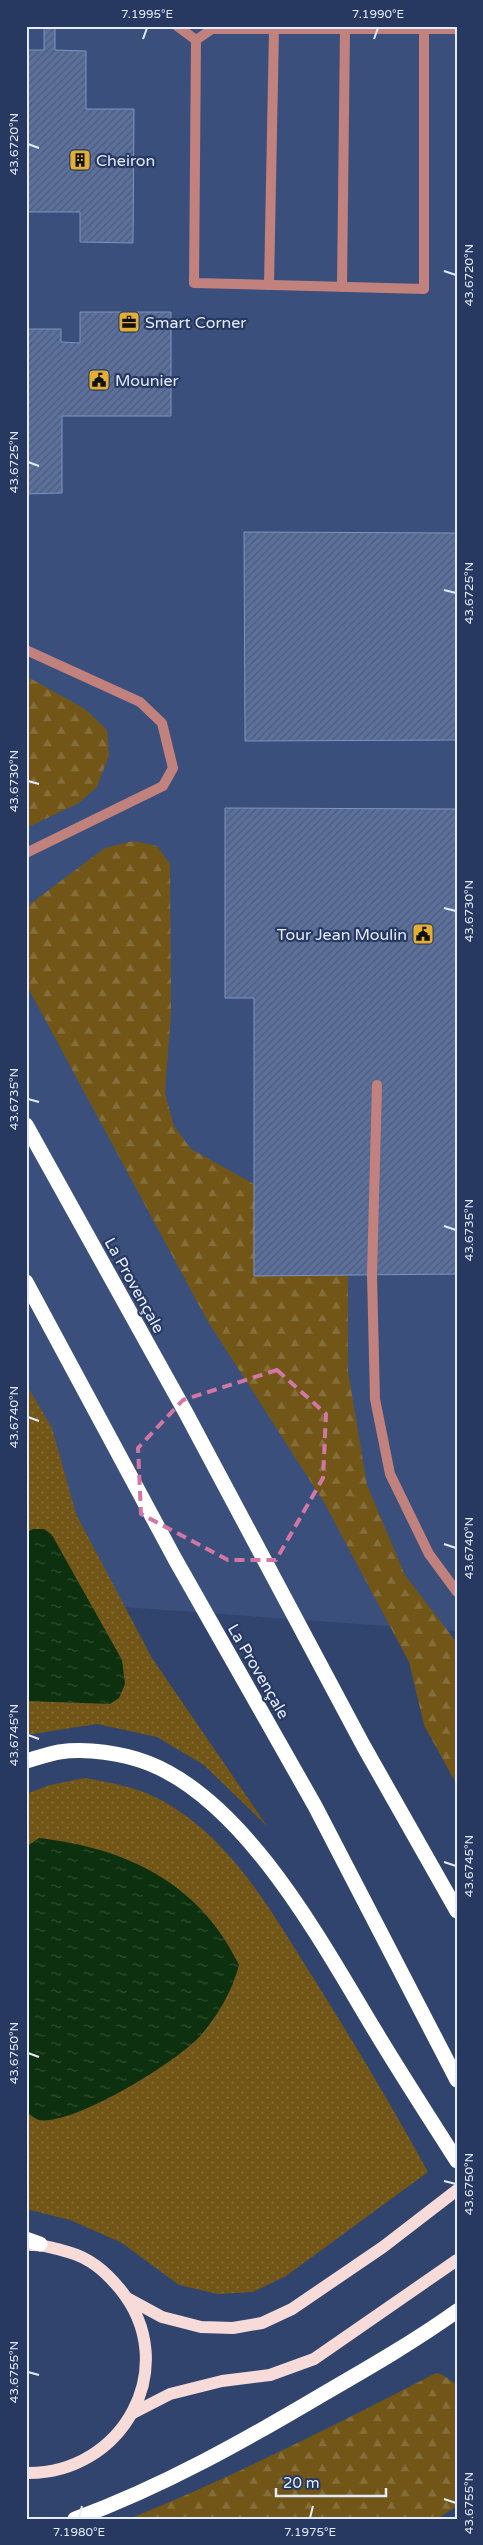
<svg xmlns="http://www.w3.org/2000/svg" width="483" height="2545" viewBox="0 0 483 2545" font-family="'Varela Round',sans-serif">
<style>
.built{fill:#3b4f7d}
.grass{fill:url(#grass-dots)}
.forest{fill:url(#forest-firs)}
.water{fill:url(#water-ripples)}
.building{fill:url(#building-hatch);stroke:#7d93c1}
.lines{fill:none;stroke-linecap:round;stroke-linejoin:round}
.service{stroke:#c1817c;stroke-width:10}
.primary{stroke:#f6dbd8;stroke-width:12}
.motorway{stroke:#fff;stroke-width:15}
.marked{fill:none;stroke:#d177a3;stroke-width:4;stroke-dasharray:10 6;stroke-linejoin:round}
.ticks{fill:none;stroke:#e4ebfb;stroke-width:2}
.labels{text-anchor:middle;stroke-width:4.5;stroke-linejoin:round;paint-order:stroke}
.poi-label{font-size:16px;fill:#e4ebfb;stroke:#273961;text-anchor:start}
.street-label{font-size:16px;fill:#e4ebfb;stroke:#273961}
.neatline{fill:none;stroke:#e4ebfb;stroke-width:2}
.ticks-label{font-size:12px;text-anchor:middle;fill:#e4ebfb}
</style>
<defs>
<pattern id="grass-dots" width="8" height="8" patternUnits="userSpaceOnUse" patternTransform="scale(1.25)"><rect width="8" height="8" fill="#715617"/><path d="M2 2h.1M6 6h.1" fill="none" stroke="#856e3a" stroke-width="1.8" stroke-linecap="round"/></pattern>
<pattern id="forest-firs" width="22" height="20" patternUnits="userSpaceOnUse" patternTransform="scale(1.25)"><rect width="22" height="20" fill="#715617"/><path d="M5 1l3.5 6h-7zM16 11l3.5 6h-7z" fill="#856e3a"/></pattern>
<pattern id="water-ripples" width="26" height="14" patternUnits="userSpaceOnUse" patternTransform="scale(1.25)"><rect width="26" height="14" fill="#0d310f"/><path d="M2 4q2-2 4 0t4 0M15 11q2-2 4 0t4 0" fill="none" stroke="#304f33"/></pattern>
<pattern id="building-hatch" width="6" height="6" patternUnits="userSpaceOnUse" patternTransform="scale(1.25)"><rect width="6" height="6" fill="#5b709c"/><path d="M-1 1l2-2M0 6l6-6M5 7l2-2" fill="none" stroke="#505b74"/></pattern>
</defs>
<rect width="100%" height="100%" fill="#31446d"/>
<polygon class="built" points="26,26 457,26 457,1631 26,1600"/>
<g class="grass">
<polygon points="26,1384 52,1428 76,1514 152,1658 267,1826 204,1765 157,1737 97,1724 26,1735"/>
<path d="M 85,1778 C 110,1783 134,1786 157,1798 C 231,1836 272,1913 314,1979 C 354,2043 392,2106 428,2172 L 286,2276 L 253,2292 L 218,2294 L 179,2285 L 122,2243 L 70,2220 L 26,2209 L 26,1794 L 50,1785 Z"/>
</g>
<g class="forest">
<polygon points="26,676 85,709 107,730 109,755 97,787 79,803 26,828"/>
<polygon points="133,841 157,846 170,864 171,1013 165,1093 174,1126 191,1149 254,1184 254,1276 348,1275 348,1371 367,1485 405,1575 457,1643 457,1785 424,1725 409,1662 325,1504 207,1320 26,984 26,907 105,848"/>
<path d="M 436,2373 L 443,2375 L 457,2385 L 457,2506 L 437,2519 L 129,2519 C 236,2475 334,2426 436,2373 Z"/>
</g>
<g class="water">
<polygon points="33,1529 44,1529 52,1535 122,1660 125,1684 119,1698 110,1704 26,1701 26,1533"/>
<path d="M 39,1838 C 126,1848 200,1883 239,1965 C 232,1991 219,2014 201,2035 C 179,2061 73,2126 39,2120 C 35,2119 30,2114 26,2112 L 26,1847 Z"/>
</g>
<g class="building">
<polygon points="44,26 55,26 55,50 86,51 86,109 134,109 133,243 80,242 80,212 26,212 26,50 44,50"/>
<polygon points="80,312 171,312 171,416 62,416 62,493 26,494 26,329 61,329 61,342 80,343"/>
<polygon points="244,532 457,533 457,740 245,741"/>
<polygon points="225,808 457,809 457,1274 254,1276 254,998 225,998"/>
</g>
<g class="lines">
<g class="service">
<polyline points="177,26 196,40"/>
<polyline points="424,29 424,289 194,283 196,40 212,29 457,29"/>
<polyline points="269,285 274,29"/>
<polyline points="342,287 345,28"/>
<polyline points="26,650 140,702 162,723 173,768 163,786 26,853"/>
<polyline points="377,1085 372,1275 375,1399 390,1474 429,1554 457,1592"/>
</g>
<g class="primary">
<polyline points="127,2298 162,2317 201,2327 233,2328 262,2323 292,2309 383,2247 457,2190"/>
<polyline points="133,2413 170,2394 222,2381 270,2375 314,2359 457,2260"/>
<path d="M 26,2473 C 123,2475 183,2366 120,2289 C 105,2271 90,2258 68,2252 C 56,2249 44,2244 31,2245"/>
</g>
<g class="motorway">
<polyline points="26,1125 186,1413 363,1745 457,1911"/>
<polyline points="26,1282 175,1559 315,1806 457,2080"/>
<path d="M 26,1761 C 37,1758 48,1754 59,1752 C 87,1748 122,1753 148,1763 C 246,1801 322,1943 374,2029 C 401,2074 429,2117 457,2161"/>
<polyline points="26,2239 40,2244"/>
<path d="M 75,2519 C 164,2486 244,2441 325,2393 C 370,2367 415,2341 457,2311"/>
</g>
</g>
<path class="marked" d="M 277,1370 L 326,1414 L 323,1478 L 276,1560 L 228,1560 L 141,1514 L 138,1448 L 183,1400 Z"/>
<path class="ticks" d="M 143,39 L 147,28M 374,39 L 378,28M 28,144 L 39,148M 444,271 L 456,275M 28,462 L 39,466M 444,590 L 456,593M 28,781 L 39,784M 444,908 L 456,911M 28,1099 L 39,1102M 444,1226 L 456,1230M 28,1417 L 39,1421M 444,1544 L 456,1548M 28,1735 L 39,1739M 444,1862 L 456,1866M 28,2053 L 39,2057M 444,2181 L 456,2184M 28,2372 L 39,2375M 444,2499 L 456,2503M 79,2518 L 82,2506M 310,2518 L 313,2506"/>
<defs>
<g id="building-square" transform="scale(1.125)"><rect x="-9" y="-9" width="18" height="18" rx="4" fill="#e2af34" stroke="#273961"/><path d="M-4-6H4V6H1V3H-1V6H-4ZM-2.5-4.3h1.7v1.8h-1.7ZM.8-4.3h1.7v1.8H.8ZM-2.5-1h1.7V.8h-1.7ZM.8-1h1.7V.8H.8Z" fill="#111"/></g>
<g id="office-square" transform="scale(1.125)"><rect x="-9" y="-9" width="18" height="18" rx="4" fill="#e2af34" stroke="#273961"/><path d="M-6-3h4V-5.5h4V-3h4V5H-6ZM-1-4.5V-3h2v-1.5ZM-6 0V1H6V0Z" fill="#111"/></g>
<g id="civic-square" transform="scale(1.125)"><rect x="-9" y="-9" width="18" height="18" rx="4" fill="#e2af34" stroke="#273961"/><path d="M-.6-6.5H3V-4.5H.6V-3L4-1V1h2V6H-6V1h2V-1L-.6-3ZM-1.2 2.5V6h2.4V2.5Z" fill="#111"/></g>
</defs>
<g fill-rule="evenodd">
<use href="#building-square" x="80" y="160"/>
<use href="#office-square" x="129" y="322"/>
<use href="#civic-square" x="99" y="380"/>
<use href="#civic-square" x="423" y="934"/>
</g>
<g class="labels">
<g class="poi-label">
<text x="96" y="166">Cheiron</text>
<text x="145" y="328">Smart Corner</text>
<text x="115" y="386">Mounier</text>
<text x="407" y="940" text-anchor="end">Tour Jean Moulin</text>
</g>
<g class="street-label">
<text transform="translate(135 1285) rotate(61)" y="6">La Provençale</text>
<text transform="translate(259 1671) rotate(60)" y="6">La Provençale</text>
</g>
</g>
<rect width="483" height="2545" fill="none" stroke="#273961" stroke-width="55"/>
<path d="M276 2488v8h110v-8" fill="none" stroke="#e4ebfb" stroke-width="2.5"/>
<text x="283" y="2488" font-size="15" fill="#e4ebfb" stroke="#273961" stroke-width="4" paint-order="stroke">20 m</text>
<rect x="28" y="28" width="428" height="2490" class="neatline"/>
<g class="ticks-label">
<text x="147" y="18">7.1995°E</text>
<text x="378" y="18">7.1990°E</text>
<text transform="translate(14 144) rotate(-90)" y="4">43.6720°N</text>
<text transform="translate(469 275) rotate(-90)" y="4">43.6720°N</text>
<text transform="translate(14 462) rotate(-90)" y="4">43.6725°N</text>
<text transform="translate(469 593) rotate(-90)" y="4">43.6725°N</text>
<text transform="translate(14 781) rotate(-90)" y="4">43.6730°N</text>
<text transform="translate(469 911) rotate(-90)" y="4">43.6730°N</text>
<text transform="translate(14 1099) rotate(-90)" y="4">43.6735°N</text>
<text transform="translate(469 1230) rotate(-90)" y="4">43.6735°N</text>
<text transform="translate(14 1417) rotate(-90)" y="4">43.6740°N</text>
<text transform="translate(469 1548) rotate(-90)" y="4">43.6740°N</text>
<text transform="translate(14 1735) rotate(-90)" y="4">43.6745°N</text>
<text transform="translate(469 1866) rotate(-90)" y="4">43.6745°N</text>
<text transform="translate(14 2053) rotate(-90)" y="4">43.6750°N</text>
<text transform="translate(469 2184) rotate(-90)" y="4">43.6750°N</text>
<text transform="translate(14 2372) rotate(-90)" y="4">43.6755°N</text>
<text transform="translate(469 2503) rotate(-90)" y="4">43.6755°N</text>
<text x="79" y="2536">7.1980°E</text>
<text x="310" y="2536">7.1975°E</text>
</g>
</svg>
